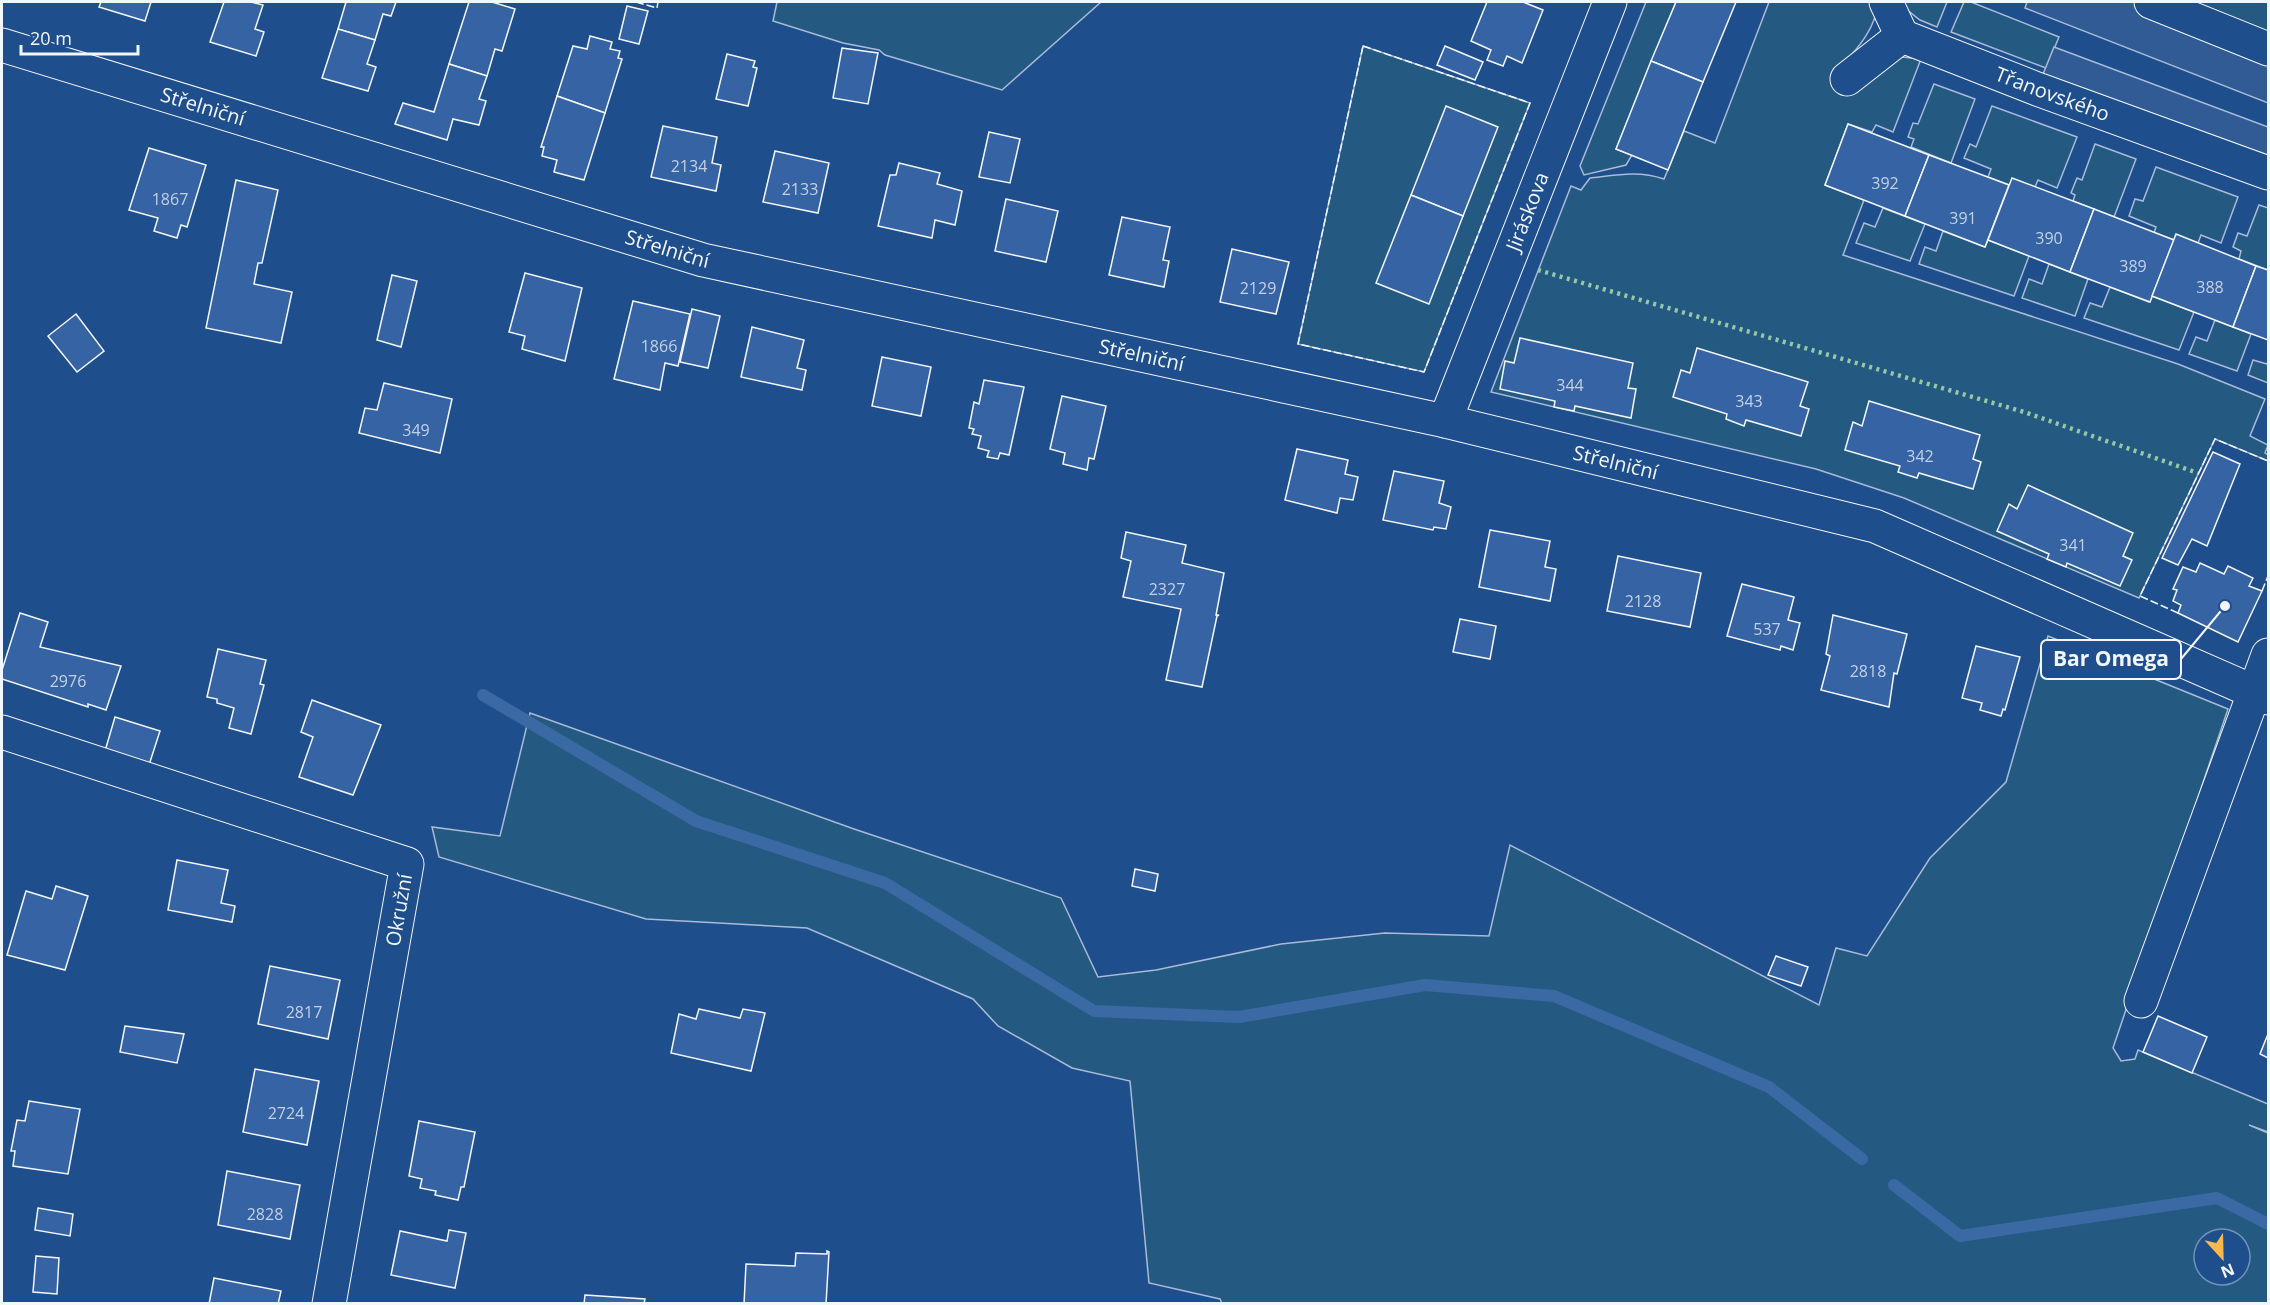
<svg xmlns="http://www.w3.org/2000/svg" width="2270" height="1305" viewBox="0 0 2270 1305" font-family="'Open Sans',sans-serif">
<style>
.green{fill:#245a82;stroke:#a8bbd7;stroke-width:1.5;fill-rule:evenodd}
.parking{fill:#305b95;stroke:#a8bbd7;stroke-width:1.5}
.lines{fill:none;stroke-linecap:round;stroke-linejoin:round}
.stream{stroke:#3b69a3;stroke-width:12}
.building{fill:#3563a3;stroke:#f2f6ff;stroke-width:1.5}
.minor-casing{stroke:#f2f6ff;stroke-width:35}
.minor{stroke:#1f4e8c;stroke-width:33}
.hedge{stroke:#97c8a6;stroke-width:4.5;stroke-dasharray:3 4.5;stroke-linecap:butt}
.fence{stroke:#f2f6ff;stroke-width:1.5;stroke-dasharray:8 3;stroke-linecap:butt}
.labels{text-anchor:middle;stroke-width:4.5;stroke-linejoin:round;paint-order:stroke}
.number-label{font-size:16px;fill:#c3d1e8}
.street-label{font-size:20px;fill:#f2f6ff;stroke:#1f4e8c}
.leader{fill:none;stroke:#f2f6ff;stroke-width:2}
.callout-dot{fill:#f2f6ff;stroke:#1f4e8c;stroke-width:2}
.callout{fill:#1f4e8c;stroke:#f2f6ff;stroke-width:2}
.callout-label{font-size:21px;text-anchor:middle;font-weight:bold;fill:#f2f6ff}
</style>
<rect width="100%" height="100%" fill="#1f4e8c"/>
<g class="green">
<polygon points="777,2 1101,2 1002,90 885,55 879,50 843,43 773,21"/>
<polygon points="1646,2 1676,2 1616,149 1632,155 1626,165 1584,175 1580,166"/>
<path d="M 1769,2 L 1878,2 C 1876,30 1855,51 1837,72 L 1902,57 L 1921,59 L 1893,132 L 1876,125 L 1872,132 L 1848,124 L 1825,185 L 1864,200 L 1843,255 L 2178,364 L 2265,399 L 2250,436 L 2268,445 L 2265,453 L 2268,455 L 2268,461 L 2215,439 L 2139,598 L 1904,498 L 1816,469 L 1491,392 L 1571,186 L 1581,190 L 1590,178 C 1616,175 1639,170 1664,179 L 1684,131 L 1715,143 Z"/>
<polygon points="1897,2 1947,2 1937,27 1920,20"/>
<polygon points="1964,2 1971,2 2059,37 2046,68 1951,32"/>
<polygon points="2188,2 2268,2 2268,34"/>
<polygon points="1363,46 1530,103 1424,372 1298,344"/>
<polygon points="1934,84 1975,99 1951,163 1911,147 1914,139 1908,137 1913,123 1918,124"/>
<polygon points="1992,106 2077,137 2057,188 2038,180 2035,187 2009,185 1988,177 1991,169 1964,158 1970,144 1976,147"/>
<polygon points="2095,144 2136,159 2114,217 2073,201 2075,195 2071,193 2077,178 2082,180"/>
<polygon points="2156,167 2238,197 2221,243 2201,235 2198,243 2176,235 2174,240 2154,233 2156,227 2129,216 2135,199 2143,201"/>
<polygon points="2259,205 2268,208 2268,270 2239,259 2241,251 2233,247 2238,233 2247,236"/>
<polygon points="1883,208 1925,224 1910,261 1856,243 1864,223 1875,227"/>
<polygon points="1943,231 1985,247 1988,240 2029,256 2014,296 1919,264 1925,247 1936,251"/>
<polygon points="2049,264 2088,279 2075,316 2022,298 2029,279 2042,284"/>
<polygon points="2110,287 2149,302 2152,296 2194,312 2179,350 2084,318 2090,303 2102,307"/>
<polygon points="2215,320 2251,334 2237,371 2189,354 2196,337 2207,341"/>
<polygon points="2253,360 2267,364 2268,361 2268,383 2248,375"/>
<path d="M 2048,636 L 2228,709 L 2113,1048 L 2121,1061 L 2135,1059 L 2138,1050 L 2268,1104 L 2268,1132 L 2249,1125 L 2268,1133 L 2268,1303 L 1222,1303 L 1220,1299 L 1149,1283 L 1130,1081 L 1072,1068 L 998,1026 L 973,999 L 807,928 L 646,919 L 439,857 L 432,827 L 500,836 L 530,713 L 854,829 L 1061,898 L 1098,977 L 1156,970 L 1281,944 L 1385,933 L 1489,936 L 1510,845 L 1819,1005 L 1836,948 L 1867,956 L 1930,858 L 2006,782 ZM 2204,1239 L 2240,1239 L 2240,1275 L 2204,1275 Z"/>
</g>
<g class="parking">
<polygon points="2027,2 2151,2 2268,49 2268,103 2025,8"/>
<polygon points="2054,47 2268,127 2268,173 2037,89"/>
</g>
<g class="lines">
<g class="stream">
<polyline points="483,695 696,821 885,883 1094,1011 1239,1017 1425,985 1554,996 1769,1087 1862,1159"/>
<polyline points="1894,1185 1960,1236 2217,1198 2268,1224"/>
</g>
</g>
<g class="building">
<polygon points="101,2 151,2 145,21 99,7"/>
<polygon points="224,2 251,2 263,5 255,29 264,32 256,56 210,42"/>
<polygon points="346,2 396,2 391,16 383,14 375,40 338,29"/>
<polygon points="469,2 492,2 515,9 502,51 495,49 487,76 449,64"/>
<polygon points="1487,2 1523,2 1543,10 1522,63 1507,56 1503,66 1487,60 1491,50 1471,41"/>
<polygon points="1676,2 1736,2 1703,82 1651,61"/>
<polygon points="627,6 648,11 639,44 619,39"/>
<polygon points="338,29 375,40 367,64 376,67 368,91 322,78"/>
<polygon points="590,36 612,42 610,49 620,51 618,58 622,59 605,113 557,96 573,46 587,49"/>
<polygon points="1445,46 1483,62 1475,80 1437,65"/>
<polygon points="842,48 878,53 868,104 833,98"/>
<polygon points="727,54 755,61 753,67 757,68 748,106 716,99"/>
<polygon points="1651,61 1703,82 1668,170 1616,149"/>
<polygon points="449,64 487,76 479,99 486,101 479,125 453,119 447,140 395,124 403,103 434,112"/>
<polygon points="557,96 605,113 584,180 554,172 557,160 542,156 544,147 541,147"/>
<polygon points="1446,106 1498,127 1463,216 1411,195"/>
<polygon points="1848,124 1929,155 1905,216 1825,185"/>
<polygon points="663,126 717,137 712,163 721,165 716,191 651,177"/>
<polygon points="989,132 1020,139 1010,183 979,177"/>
<polygon points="149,148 206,165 187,227 181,225 177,238 154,231 158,218 129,210"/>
<polygon points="775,151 829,163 818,213 763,202"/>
<polygon points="1929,155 2009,185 1985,247 1905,216"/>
<polygon points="899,163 940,173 937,184 962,191 955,225 935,220 932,238 878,226 890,175 896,175"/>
<polygon points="2012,178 2094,209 2070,272 1988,240"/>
<polygon points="236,180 278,190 262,263 258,263 254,284 292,292 281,343 206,328"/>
<polygon points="1411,195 1463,216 1429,304 1376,283"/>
<polygon points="1006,199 1058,211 1046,262 995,251"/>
<polygon points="2094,209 2174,240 2150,302 2070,272"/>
<polygon points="1122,217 1170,227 1163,260 1169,261 1164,287 1109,275"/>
<polygon points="2176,234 2256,266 2233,327 2152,296"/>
<polygon points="1232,249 1289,262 1276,314 1220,302"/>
<polygon points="2256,266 2268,270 2268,340 2233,327"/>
<polygon points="525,273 582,288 565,361 522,349 525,336 509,332"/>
<polygon points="392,275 417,281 401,347 377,340"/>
<polygon points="633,301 690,314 678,366 665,363 660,390 614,379"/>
<polygon points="692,309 720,316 708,368 680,362"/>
<polygon points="76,314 104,351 77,372 48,336"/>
<polygon points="752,327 804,340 797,368 806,370 802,390 741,377"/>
<polygon points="1520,338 1633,363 1628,388 1636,389 1631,418 1575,406 1574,411 1554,407 1555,401 1500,389 1505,361 1514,363"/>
<polygon points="1697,348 1808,382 1800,406 1809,409 1801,436 1746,420 1744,426 1726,419 1727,414 1673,397 1681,370 1690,373"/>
<polygon points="882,357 931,367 921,416 872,406"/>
<polygon points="984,380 1024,387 1009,455 1000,453 998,459 987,457 989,451 978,448 981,436 972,434 974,429 969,428 974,402 979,404"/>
<polygon points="384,383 452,399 440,453 359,433 365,408 377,410"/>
<polygon points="1062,396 1106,406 1094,459 1089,458 1087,470 1063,464 1065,453 1050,449"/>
<polygon points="1869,401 1980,435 1973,459 1981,462 1973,489 1919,473 1917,478 1898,472 1900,466 1845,450 1853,422 1862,426"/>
<polygon points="1297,449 1348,460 1345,474 1358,477 1353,500 1340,498 1337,513 1285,500"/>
<polygon points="2213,452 2240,464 2207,546 2192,539 2178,565 2162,558"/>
<polygon points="1394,471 1444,481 1439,503 1451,507 1446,529 1434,527 1433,530 1383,520"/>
<polygon points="2028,485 2133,533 2123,556 2132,560 2120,586 2067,563 2066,567 2047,559 2049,554 1997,531 2009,504 2017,509"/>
<polygon points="1490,530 1550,541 1545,567 1556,569 1550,601 1479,587"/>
<polygon points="1126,532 1186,545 1182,563 1224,573 1216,615 1219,615 1217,616 1202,687 1166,680 1181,609 1123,597 1131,561 1121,558"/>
<polygon points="1618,556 1701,573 1690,627 1607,611"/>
<polygon points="2200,563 2224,574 2228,566 2253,578 2249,586 2262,591 2238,642 2178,613 2181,605 2173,601 2177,590 2173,589 2183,567 2196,572"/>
<polygon points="1742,584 1794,597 1788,620 1800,623 1793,650 1781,646 1780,650 1727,636"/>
<polygon points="20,613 48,622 40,647 121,666 106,710 88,704 88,707 2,679 2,670"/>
<polygon points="1833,615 1907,634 1897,674 1894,673 1889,707 1821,690 1830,656 1826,654"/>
<polygon points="1460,619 1496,626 1490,659 1453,652"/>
<polygon points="1976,646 2020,657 2005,710 2003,709 2001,716 1980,710 1982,703 1962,698"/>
<polygon points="218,649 266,660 260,684 264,685 251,734 229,728 234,708 217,703 217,699 207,697"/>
<polygon points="312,700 381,725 353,795 299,777 313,737 301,732"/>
<polygon points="115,717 160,731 149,765 105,751"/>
<polygon points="177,860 228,870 221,903 235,906 232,922 168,910"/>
<polygon points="1135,869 1158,874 1155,891 1132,886"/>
<polygon points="56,886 88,896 65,970 7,955 26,891 52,899"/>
<polygon points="1776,956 1808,967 1801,986 1768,975"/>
<polygon points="270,966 340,980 328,1039 258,1024"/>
<polygon points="699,1009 740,1018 743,1009 765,1013 751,1071 671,1053 679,1014 696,1019"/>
<polygon points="2158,1016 2207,1037 2192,1073 2143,1052"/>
<polygon points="125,1026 184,1034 177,1063 120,1052"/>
<polygon points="2268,1034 2268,1058 2260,1054"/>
<polygon points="255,1069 319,1081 307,1145 243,1132"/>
<polygon points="29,1101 80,1109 68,1174 13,1166 15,1151 11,1151 17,1120 25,1121"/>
<polygon points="419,1121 475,1132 464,1187 461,1187 458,1200 435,1195 436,1191 420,1188 422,1179 409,1176"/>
<polygon points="227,1171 300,1185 290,1239 218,1225"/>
<polygon points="38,1208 73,1214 70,1236 35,1230"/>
<polygon points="449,1230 466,1233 455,1288 391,1275 400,1231 447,1241"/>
<polygon points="827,1251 829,1252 826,1304 744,1304 746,1264 795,1266 796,1253 827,1254"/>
<polygon points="36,1256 59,1258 57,1294 33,1292"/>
<polygon points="214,1278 281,1291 278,1304 209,1304"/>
<polygon points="585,1295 645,1299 644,1304 584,1304"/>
</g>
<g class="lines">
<g class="minor-casing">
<g id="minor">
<polyline points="1886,2 1902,36"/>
<polyline points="2151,2 2268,49"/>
<path id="s1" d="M 2,45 L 703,260 L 1445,421 L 1875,526 L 2268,698"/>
<path id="s2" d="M 1847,79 L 1902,36 L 2037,89 L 2268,173"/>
<path id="s3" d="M 1445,421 L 1610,2"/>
<polyline points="2,732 407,864 329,1304"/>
<polyline points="2141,1001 2268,655"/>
</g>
</g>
<use href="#minor" class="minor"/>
<polyline class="hedge" points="1538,270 2024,412 2198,473"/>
<g class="fence">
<polyline points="636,2 657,8 658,2"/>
<polygon points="1363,46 1530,103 1424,372 1298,344"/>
<polyline points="2262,591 2268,576"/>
<polyline points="2178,613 2140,596 2215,439 2268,461"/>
</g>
</g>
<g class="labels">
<g class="number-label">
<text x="689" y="172">2134</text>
<text x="1885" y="189">392</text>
<text x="800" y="195">2133</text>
<text x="170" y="205">1867</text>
<text x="1963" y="224">391</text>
<text x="2049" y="244">390</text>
<text x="2133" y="272">389</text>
<text x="2210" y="293">388</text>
<text x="1258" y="294">2129</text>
<text x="659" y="352">1866</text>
<text x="1570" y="391">344</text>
<text x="1749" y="407">343</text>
<text x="416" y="436">349</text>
<text x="1920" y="462">342</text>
<text x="2073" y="551">341</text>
<text x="1167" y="595">2327</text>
<text x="1643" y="607">2128</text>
<text x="1767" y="635">537</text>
<text x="1868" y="677">2818</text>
<text x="68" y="687">2976</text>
<text x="304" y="1018">2817</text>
<text x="286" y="1119">2724</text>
<text x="265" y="1220">2828</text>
</g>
<g class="street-label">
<text dy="7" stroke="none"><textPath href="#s2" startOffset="231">Třanovského</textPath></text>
<text dy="7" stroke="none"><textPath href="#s1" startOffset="210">Střelniční</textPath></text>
<text dy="7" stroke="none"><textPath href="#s3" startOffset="225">Jiráskova</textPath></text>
<text dy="7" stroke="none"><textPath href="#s1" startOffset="696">Střelniční</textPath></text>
<text dy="7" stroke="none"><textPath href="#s1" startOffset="1182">Střelniční</textPath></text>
<text dy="7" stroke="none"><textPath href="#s1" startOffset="1668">Střelniční</textPath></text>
<text transform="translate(399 910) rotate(-80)" y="7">Okružní</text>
</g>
</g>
<path class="leader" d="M2225 606L2181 659"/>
<circle class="callout-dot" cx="2225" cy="606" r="6"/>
<rect class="callout" x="2041" y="640" width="140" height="39" rx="6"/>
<g class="callout-label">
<text x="2111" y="666">Bar Omega</text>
</g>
<rect width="2270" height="1305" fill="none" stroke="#f2f6ff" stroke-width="6"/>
<g transform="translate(2222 1257) rotate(158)"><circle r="28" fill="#1f4e8c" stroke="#7391ba" stroke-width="1.5"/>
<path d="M0-4.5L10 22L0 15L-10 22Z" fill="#ffb74d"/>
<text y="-9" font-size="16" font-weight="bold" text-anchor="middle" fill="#f2f6ff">N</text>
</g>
<path d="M21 45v9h117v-9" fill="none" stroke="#f2f6ff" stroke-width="3"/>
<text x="30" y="45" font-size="18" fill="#f2f6ff" stroke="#1f4e8c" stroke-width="4.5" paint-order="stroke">20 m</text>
</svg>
